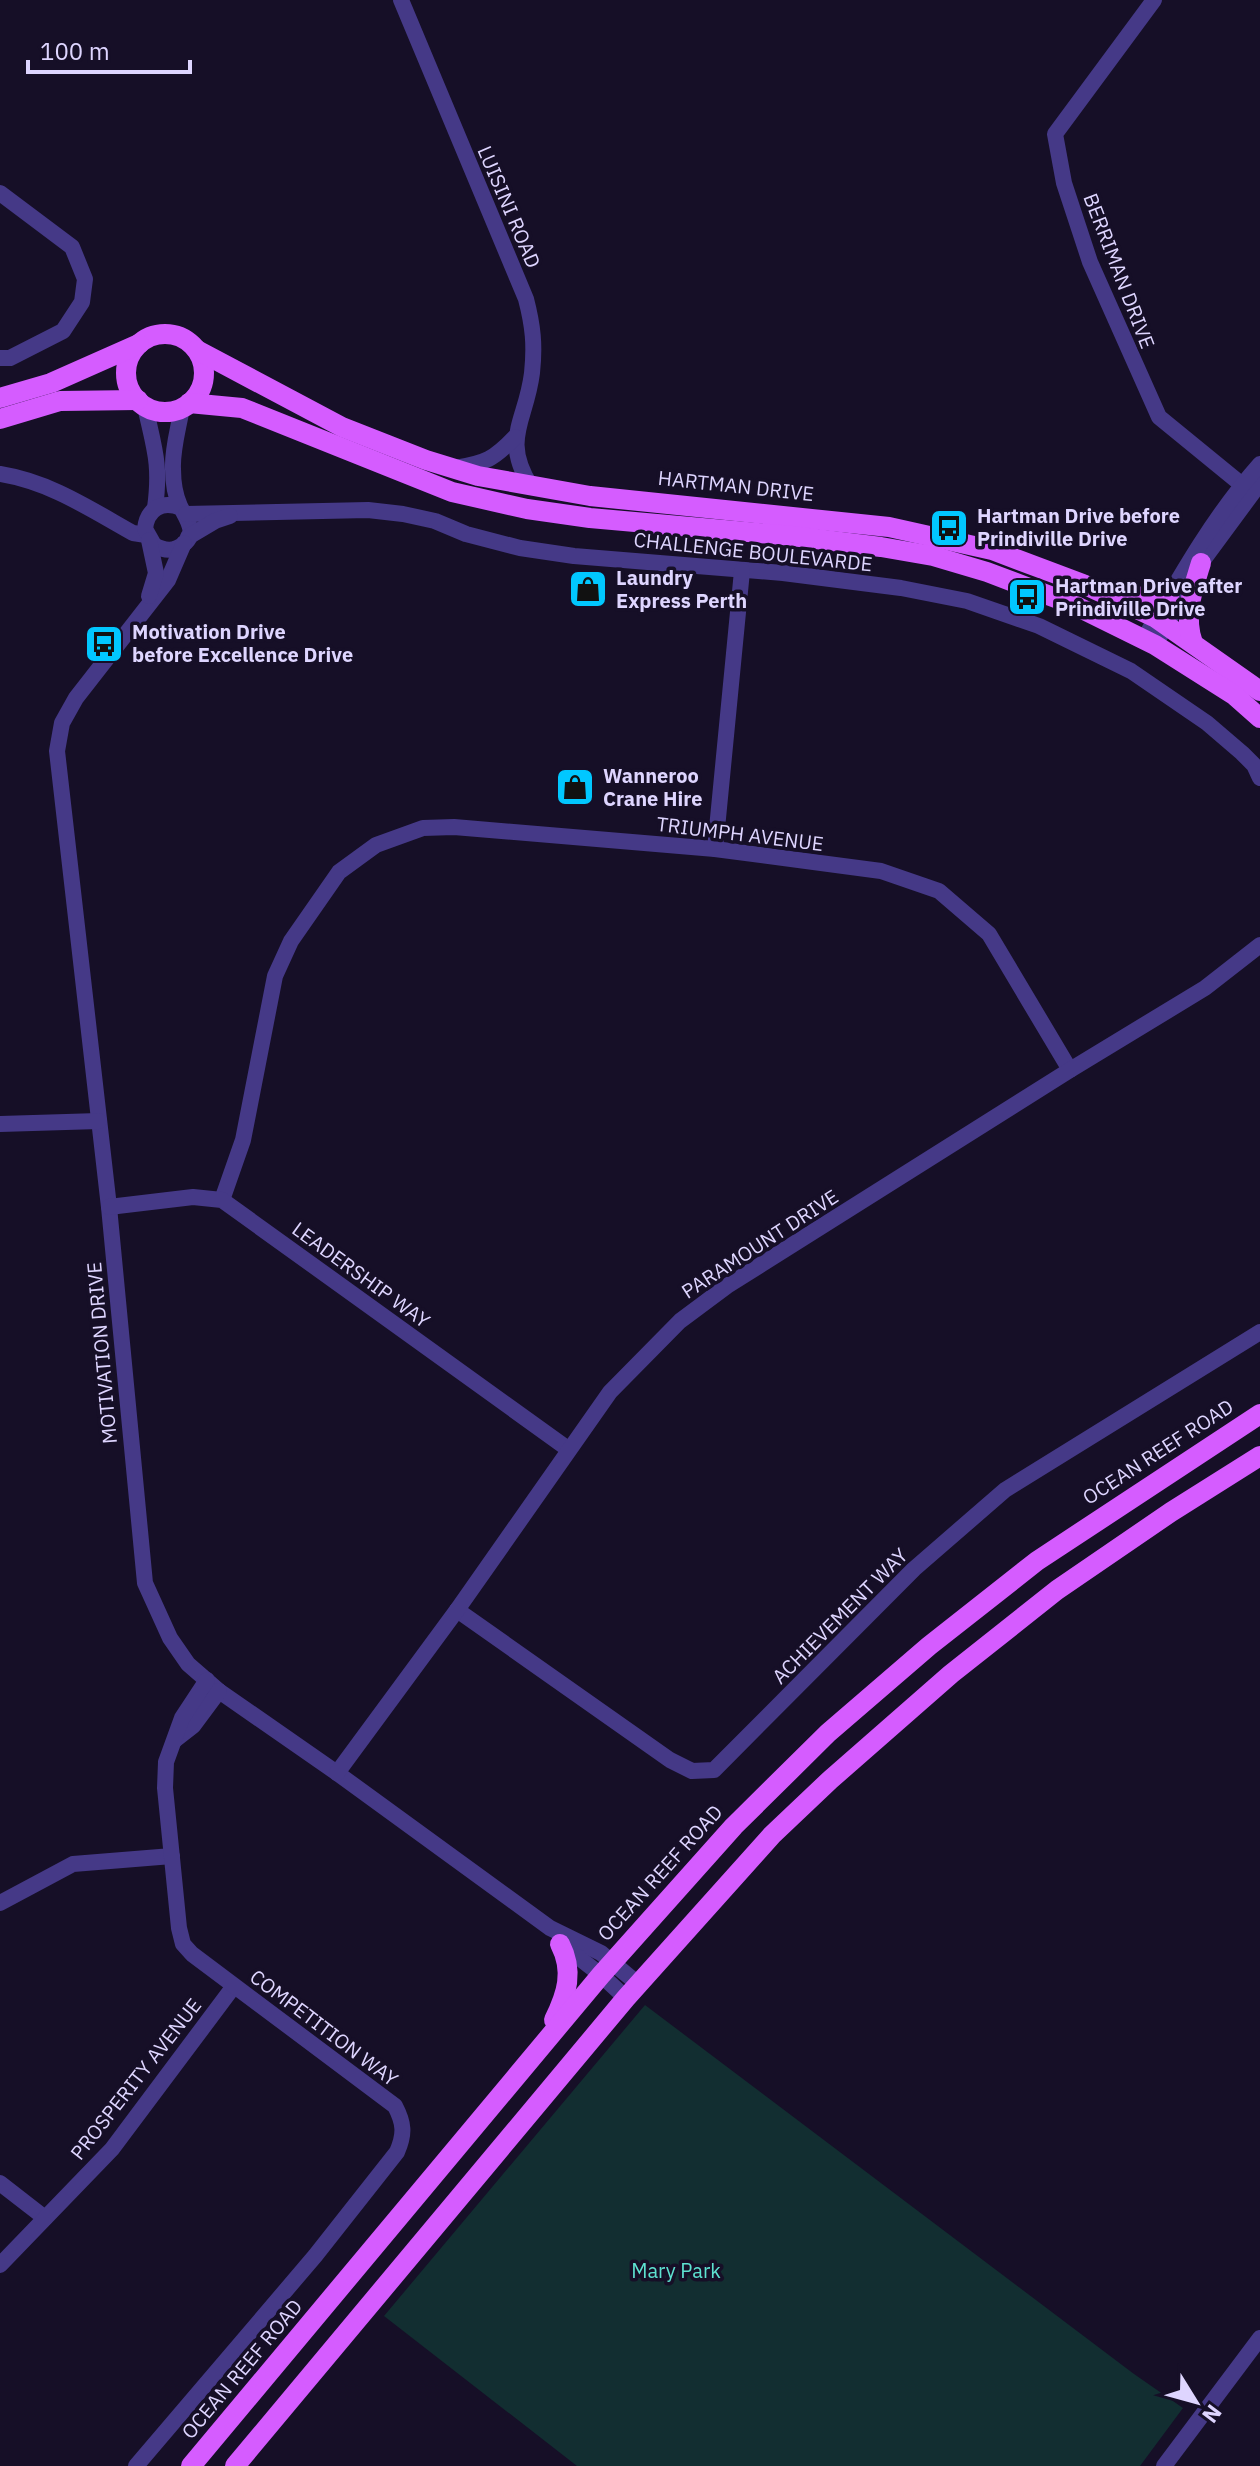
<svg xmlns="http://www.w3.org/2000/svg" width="1260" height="2466" viewBox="0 0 1260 2466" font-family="'IBM Plex Sans',sans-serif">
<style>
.green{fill:#122e31}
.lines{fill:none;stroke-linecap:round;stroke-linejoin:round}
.minor{stroke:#453987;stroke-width:16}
.major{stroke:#d55cff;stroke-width:20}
.labels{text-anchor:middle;stroke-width:7;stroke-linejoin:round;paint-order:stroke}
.street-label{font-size:20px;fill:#ded5ff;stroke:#160f27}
.poi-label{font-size:20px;font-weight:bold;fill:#ded5ff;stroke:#160f27;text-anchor:start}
.park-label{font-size:20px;fill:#5ee2d1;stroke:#160f27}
</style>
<rect width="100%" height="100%" fill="#160f27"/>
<polygon class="green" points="645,2005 1134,2374 1183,2408 1140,2466 577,2466 384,2316"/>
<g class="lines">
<g class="minor">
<path d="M 401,0 L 526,299 C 533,326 535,345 532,373 C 526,422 501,438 531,487"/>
<polyline points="1154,0 1055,134 1064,183 1090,262 1159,417 1252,493"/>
<polyline points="0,193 72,247 85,279 82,302 63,331 10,358 0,358"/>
<path d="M 145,406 C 154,448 161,463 155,508"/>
<path d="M 455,468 C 486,463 494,459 515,437"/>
<path d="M 0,474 C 50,482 90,509 133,533 L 146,535"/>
<path d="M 181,508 C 162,500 147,509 145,529 L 154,545 C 161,549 169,552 177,548 C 201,537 187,520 180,506 C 175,495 173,481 173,469 C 172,449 179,427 182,407"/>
<polyline points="186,514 368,510 403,514 435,521 466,534 520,548 574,556 783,573 901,588 967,601 1039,626 1131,671 1207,723 1242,753 1254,765 1260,778"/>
<polyline points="188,537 215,521 230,516"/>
<polyline points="184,543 168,580 76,698 62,723 57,751 109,1207 145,1583 170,1638 188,1664 219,1691 337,1773 550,1928 601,1953 638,1984"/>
<polyline points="149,596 156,573 149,540"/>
<polyline points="1160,636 1201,563 1260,483"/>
<path d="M 1144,639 C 1179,578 1213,517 1260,464"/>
<polyline points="715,849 742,571"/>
<polyline points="0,1124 99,1121"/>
<polyline points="222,1200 243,1140 275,976 291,941 339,872 376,845 423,828 454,827 715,849 881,871 939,891 989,934 1070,1070"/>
<polyline points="109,1207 193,1197 222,1200 568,1449"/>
<polyline points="457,1610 670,1760 692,1771 714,1770 914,1569 1005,1490 1260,1332"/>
<polyline points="175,1740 193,1726 219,1691"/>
<polyline points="337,1773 457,1610 610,1392 680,1321 727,1286 1070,1070 1205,988 1260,945"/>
<polyline points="0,1903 73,1864 172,1856"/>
<polyline points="560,1943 601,1975 626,1998"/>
<polyline points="0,2183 45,2218"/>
<polyline points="0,2265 112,2149 234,1986"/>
<path d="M 136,2466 L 315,2256 L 397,2152 C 405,2134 404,2123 395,2106 L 192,1954 L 183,1944 L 179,1928 L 165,1788 L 166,1762 L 182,1718 L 207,1680"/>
<polyline points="1164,2466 1260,2338"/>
</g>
<g class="major">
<circle cx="165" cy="373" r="39"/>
<polyline points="197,350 342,427 426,460 478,476 590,496 889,527 992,550 1083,584 1156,618 1260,691"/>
<polyline points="0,398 51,383 139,344"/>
<polyline points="189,403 242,408 452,492 527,509 590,518 792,536 881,547 933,556 987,572 1074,605 1155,645 1234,695 1260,718"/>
<polyline points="0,419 60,401 138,400"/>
<polyline points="1120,597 1169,596"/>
<path d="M 1193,643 C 1183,616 1193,589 1201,563"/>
<path d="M 554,2020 C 567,1994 574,1971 560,1944"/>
<polyline points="191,2466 601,1975 734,1826 828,1733 929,1646 1037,1561 1260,1414"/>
<polyline points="235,2466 626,1998 772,1835 830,1780 951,1674 1057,1590 1171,1512 1260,1456"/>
</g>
</g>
<defs>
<g id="bus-square" transform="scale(2)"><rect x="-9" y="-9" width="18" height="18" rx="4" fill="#01c7ff" stroke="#160f27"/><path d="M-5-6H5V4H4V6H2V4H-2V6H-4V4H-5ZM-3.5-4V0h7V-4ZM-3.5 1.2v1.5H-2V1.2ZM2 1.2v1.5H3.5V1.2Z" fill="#111"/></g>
<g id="shop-square" transform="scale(2)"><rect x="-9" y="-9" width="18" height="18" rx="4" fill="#01c7ff" stroke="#160f27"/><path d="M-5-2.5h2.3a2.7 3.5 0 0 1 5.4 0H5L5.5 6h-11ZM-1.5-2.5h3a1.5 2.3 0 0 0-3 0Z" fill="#111"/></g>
</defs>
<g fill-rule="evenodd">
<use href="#bus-square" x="949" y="528"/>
<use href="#shop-square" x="588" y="589"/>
<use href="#bus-square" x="1027" y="597"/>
<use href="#bus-square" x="104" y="644"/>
<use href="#shop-square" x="575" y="787"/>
</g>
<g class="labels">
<g class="street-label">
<text transform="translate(509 207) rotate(67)" y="7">LUISINI ROAD</text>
<text transform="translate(1119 271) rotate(69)" y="7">BERRIMAN DRIVE</text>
<text transform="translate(736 486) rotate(6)" y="7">HARTMAN DRIVE</text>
<text transform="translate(753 552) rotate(6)" y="7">CHALLENGE BOULEVARDE</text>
<text transform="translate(740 834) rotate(7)" y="7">TRIUMPH AVENUE</text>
<text transform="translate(760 1244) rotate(-33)" y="7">PARAMOUNT DRIVE</text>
<text transform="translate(361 1275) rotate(36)" y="7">LEADERSHIP WAY</text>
<text transform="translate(102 1353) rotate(-95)" y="7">MOTIVATION DRIVE</text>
<text transform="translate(1158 1452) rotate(-33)" y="7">OCEAN REEF ROAD</text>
<text transform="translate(840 1616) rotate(-45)" y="7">ACHIEVEMENT WAY</text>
<text transform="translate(660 1873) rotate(-48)" y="7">OCEAN REEF ROAD</text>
<text transform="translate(324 2028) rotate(37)" y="7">COMPETITION WAY</text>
<text transform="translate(136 2079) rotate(-52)" y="7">PROSPERITY AVENUE</text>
<text transform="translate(242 2369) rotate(-50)" y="7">OCEAN REEF ROAD</text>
</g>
<g class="poi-label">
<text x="977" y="523">Hartman Drive before<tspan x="977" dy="23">Prindiville Drive</tspan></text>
<text x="616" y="585">Laundry<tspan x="616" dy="23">Express Perth</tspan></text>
<text x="1055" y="593">Hartman Drive after<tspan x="1055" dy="23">Prindiville Drive</tspan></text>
<text x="132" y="639">Motivation Drive<tspan x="132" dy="23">before Excellence Drive</tspan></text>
<text x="603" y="783">Wanneroo<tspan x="603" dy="23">Crane Hire</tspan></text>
</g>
<g class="park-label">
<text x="676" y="2278">Mary Park</text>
</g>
</g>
<g transform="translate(1196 2402) rotate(127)" stroke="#160f27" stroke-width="6" paint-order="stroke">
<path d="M0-6L14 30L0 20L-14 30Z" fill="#ded5ff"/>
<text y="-12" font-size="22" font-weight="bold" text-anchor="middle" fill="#ded5ff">N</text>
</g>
<path d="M28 60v12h162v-12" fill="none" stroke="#ded5ff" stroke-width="4"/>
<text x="40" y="60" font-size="24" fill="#ded5ff" stroke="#160f27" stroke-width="6" paint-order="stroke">100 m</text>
</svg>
